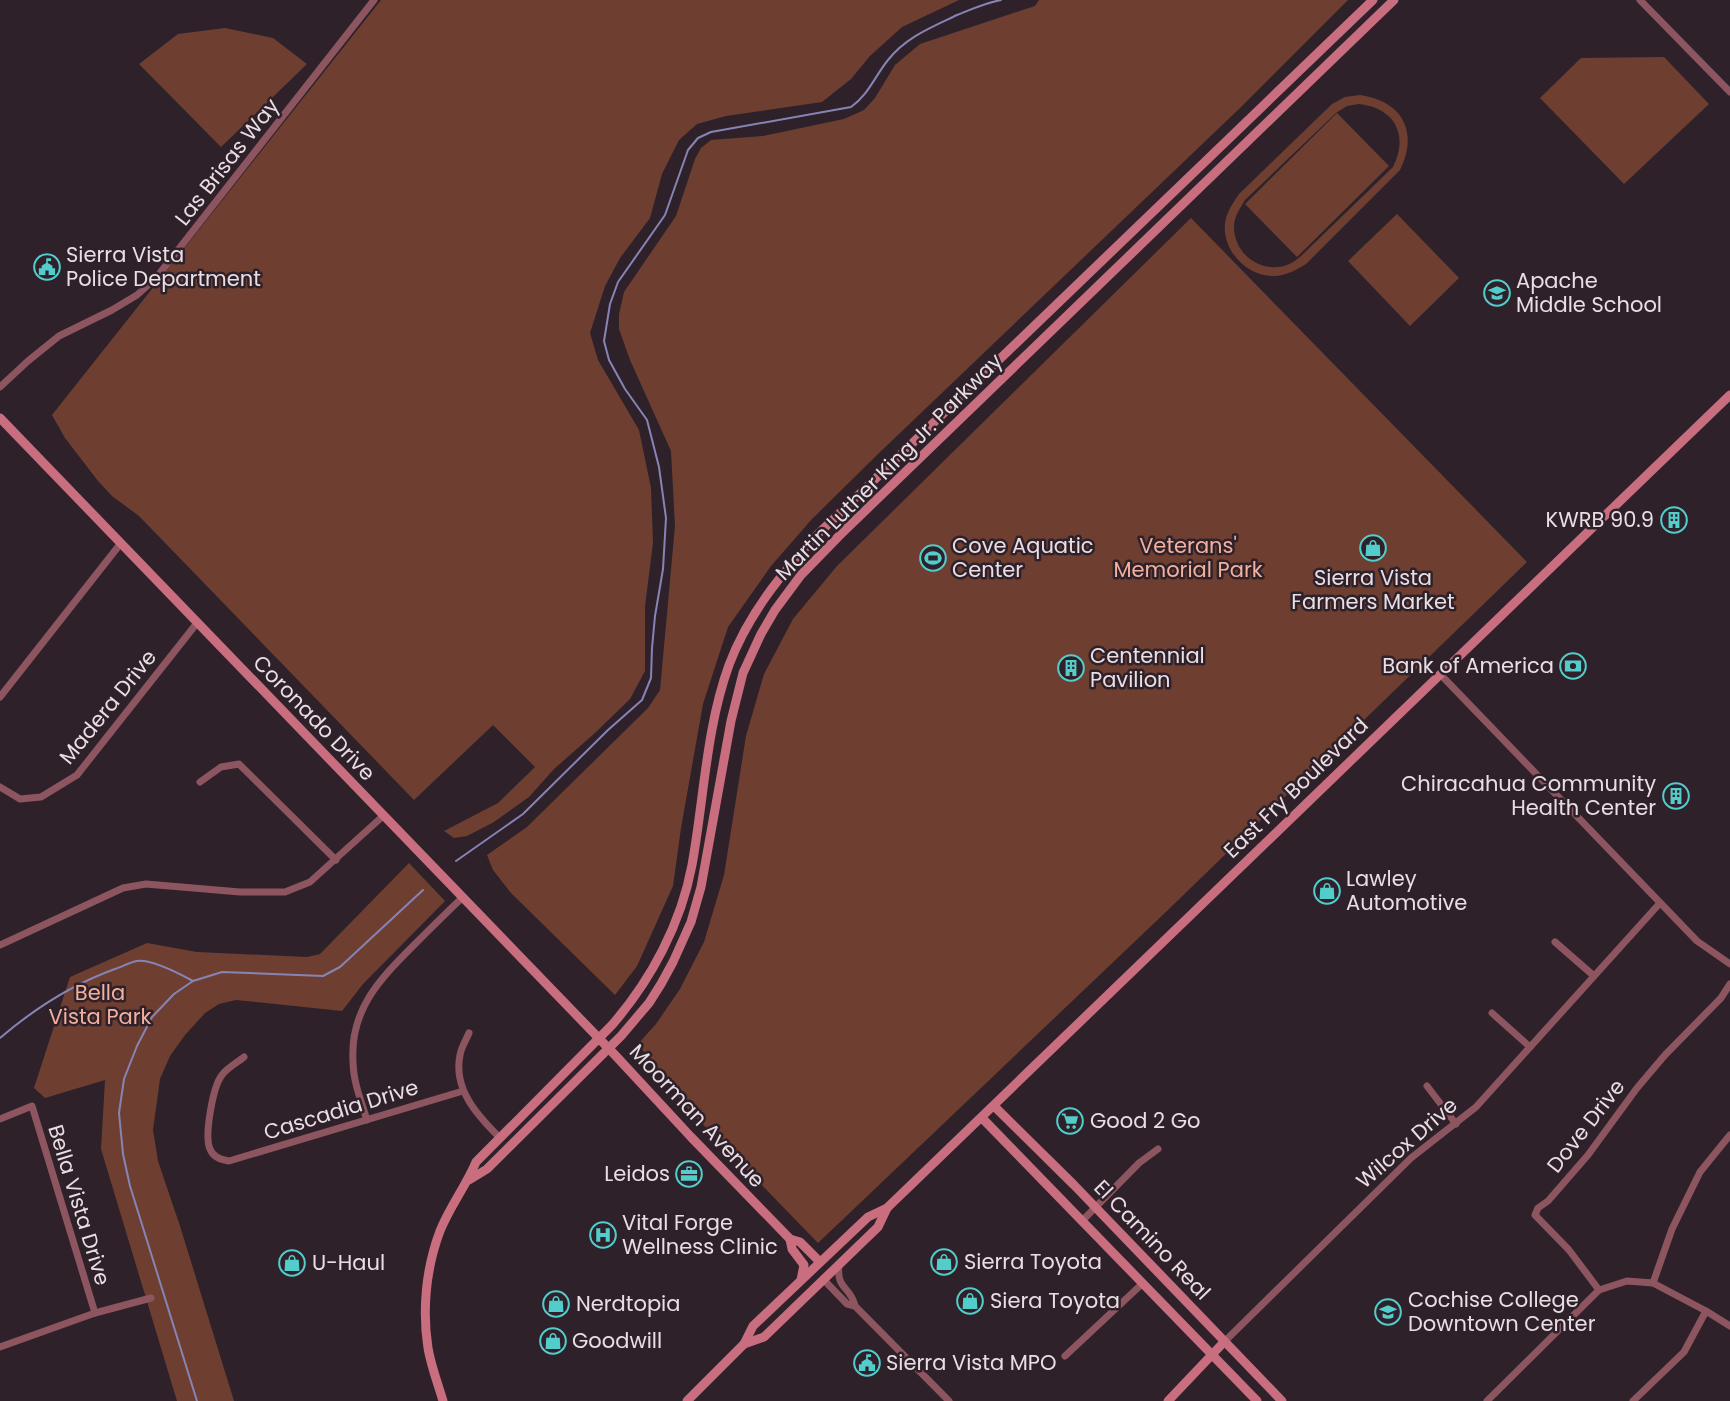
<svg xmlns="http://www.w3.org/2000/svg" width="1730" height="1401" viewBox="0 0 1730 1401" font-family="Poppins,sans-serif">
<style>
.green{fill:#6e3f31;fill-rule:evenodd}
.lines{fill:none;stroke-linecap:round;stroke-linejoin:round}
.stream{stroke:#8684b6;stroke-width:2}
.street{stroke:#8d555f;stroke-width:7}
.secondary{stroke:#c86e7f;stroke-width:9}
.labels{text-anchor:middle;stroke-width:5;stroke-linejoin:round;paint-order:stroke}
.street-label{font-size:21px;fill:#e8dee4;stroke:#2f212a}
.poi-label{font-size:21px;fill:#e8dee4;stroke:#2f212a;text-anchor:start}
.park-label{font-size:21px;fill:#f3b09d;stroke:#2f212a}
</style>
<rect width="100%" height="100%" fill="#2f212a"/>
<g class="green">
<polygon points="381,0 959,0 902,27 870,56 851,79 822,102 726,116 697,124 679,140 662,174 650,218 620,258 605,286 590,333 598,360 639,430 651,488 653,543 645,606 645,671 630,699 596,732 554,769 529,797 494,822 467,836 454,838 444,831 498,803 535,767 493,725 414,800 139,516 112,496 98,481 65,438 52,415"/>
<polygon points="1039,0 1348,0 1240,108 878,454 812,519 771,566 728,627 703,704 681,828 673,886 637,966 615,995 511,893 493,870 487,855 527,827 648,708 660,690 675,526 671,451 630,360 619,329 619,314 624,292 676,216 695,159 701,148 711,140 763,136 844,119 864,110 875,98 895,65 920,44 1035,6"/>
<polygon points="225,28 273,38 307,64 221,147 139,64 178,34"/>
<polygon points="1664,57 1709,104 1624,184 1540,98 1581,58"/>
<path d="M 1360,95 C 1402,101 1419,131 1400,170 L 1306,264 C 1296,270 1287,275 1276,276 C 1248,278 1222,251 1225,223 C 1227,211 1233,203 1239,194 L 1332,104 L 1345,97 ZM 1359,104 C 1395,108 1409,135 1393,167 L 1300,257 C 1296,260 1292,263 1287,265 C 1261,274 1234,254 1234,227 C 1234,216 1240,209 1245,200 L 1336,113 L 1347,106 Z"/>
<polygon points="1337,113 1389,166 1297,257 1245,204"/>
<polygon points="1397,214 1459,278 1410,326 1348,261"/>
<polygon points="1191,218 1527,562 1170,908 818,1243 689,1110 638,1044 656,1024 680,989 704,942 724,875 746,736 764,674 793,619 837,566"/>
<polygon points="409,863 445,901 363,984 342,1011 236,1000 219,1004 205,1013 185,1035 170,1056 160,1079 153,1130 158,1161 180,1226 234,1401 177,1401 101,1149 105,1080 45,1098 34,1088 70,977 147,943 197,952 307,957 320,954"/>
</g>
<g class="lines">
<g class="stream">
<path d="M 456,861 L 523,814 L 608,730 L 642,700 L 651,678 L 652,648 L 655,616 L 663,569 L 666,518 L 659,467 L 647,420 L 625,389 L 609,360 L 604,341 L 610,304 L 618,282 L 665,215 L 688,150 L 698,138 L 711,132 L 851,107 C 869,94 875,76 888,60 C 906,37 932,27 957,15 C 972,9 985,3 1001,0"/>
<path d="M 0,1038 C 34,1009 73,984 115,969 C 122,967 130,962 137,961 C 151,959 180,974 193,981"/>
<polyline points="197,1401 130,1186 123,1154 119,1113 124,1079 137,1046 152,1017 174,994 193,981 222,972 323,976 340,967 423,890"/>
</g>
<g class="street">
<polyline points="1640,0 1730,92"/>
<polyline points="0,387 28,361 59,336 112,310 137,295 156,278 374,0"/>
<polyline points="1441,675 1697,941 1730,964"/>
<polyline points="0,697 121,543"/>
<polyline points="200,782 221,767 239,764 336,860"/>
<polyline points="0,787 20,799 41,797 77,775 197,623"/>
<polyline points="1555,942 1594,976"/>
<polyline points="0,945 123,888 146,884 240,892 285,892 310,882 383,816"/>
<polyline points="1492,1013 1530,1047"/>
<path d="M 469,1033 C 466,1040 461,1048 460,1055 C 453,1089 477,1115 499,1137"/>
<path d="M 244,1057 C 238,1062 227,1068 222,1075 C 213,1086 204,1136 210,1149 C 213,1157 221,1160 229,1161 L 463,1091"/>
<polyline points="1427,1086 1456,1124"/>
<polyline points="0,1119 32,1106 95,1313"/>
<path d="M 367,1120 C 361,1101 353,1081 353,1061 C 350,1010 379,980 413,946 C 429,930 446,913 463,897"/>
<polyline points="1083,1220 1139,1163 1158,1149"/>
<path d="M 839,1265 C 836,1290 851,1286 855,1306"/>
<polyline points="824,1280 847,1304 855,1306 949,1401"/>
<polyline points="1653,1283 1706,1311 1730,1326"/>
<polyline points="1599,1290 1569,1250 1535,1215 1538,1208 1548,1201 1588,1155 1637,1088 1665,1055 1721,998 1730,984"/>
<polyline points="1224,1342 1411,1158 1476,1107 1660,903"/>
<polyline points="0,1347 95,1313 151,1298"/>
<polyline points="1065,1356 1143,1283"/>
<polyline points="1487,1401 1599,1290 1627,1281 1653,1283 1672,1229 1700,1172 1730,1135"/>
<polyline points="1633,1401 1684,1352 1706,1311"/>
</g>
<g class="secondary">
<polyline points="0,418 615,1055 691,1137 790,1239 800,1242 820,1262"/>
<polyline points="994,1106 1074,1185 1282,1401"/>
<polyline points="982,1118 1257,1401"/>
<polyline points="469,1180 487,1169 621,1036 649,1003 661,984 673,962 691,922 701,887 731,721 743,673 761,634 775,610 801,575 839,536 1394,0"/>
<polyline points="790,1239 792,1249 804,1265 801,1280"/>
<polyline points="744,1344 764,1337 878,1227 887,1208"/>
<path d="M 443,1401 C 438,1384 431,1366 428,1348 C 422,1310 426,1268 440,1231 C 450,1206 466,1186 476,1162 L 612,1025 C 651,980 681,924 692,865 C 704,799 706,728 729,665 C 748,614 782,573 818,534 L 1373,0"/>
<polyline points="687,1401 744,1344 753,1326 868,1217 887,1208 1730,395"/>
<polyline points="1168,1401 1224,1342"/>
</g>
</g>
<defs>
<g id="civic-ring" transform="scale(1.35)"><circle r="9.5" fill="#2f212a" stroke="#52cdcc" stroke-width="1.5"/><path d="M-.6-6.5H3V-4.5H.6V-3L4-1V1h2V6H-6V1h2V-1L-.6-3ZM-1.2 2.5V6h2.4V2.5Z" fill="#52cdcc"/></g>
<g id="school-ring" transform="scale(1.35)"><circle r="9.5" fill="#2f212a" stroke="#52cdcc" stroke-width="1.5"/><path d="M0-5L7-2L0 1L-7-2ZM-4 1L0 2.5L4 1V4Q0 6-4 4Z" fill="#52cdcc"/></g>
<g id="building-ring" transform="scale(1.35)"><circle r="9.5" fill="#2f212a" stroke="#52cdcc" stroke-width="1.5"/><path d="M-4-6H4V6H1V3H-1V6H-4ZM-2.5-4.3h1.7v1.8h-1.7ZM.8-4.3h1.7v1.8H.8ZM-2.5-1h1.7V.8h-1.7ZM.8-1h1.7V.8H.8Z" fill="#52cdcc"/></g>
<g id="shop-ring" transform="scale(1.35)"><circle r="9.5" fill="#2f212a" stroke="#52cdcc" stroke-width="1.5"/><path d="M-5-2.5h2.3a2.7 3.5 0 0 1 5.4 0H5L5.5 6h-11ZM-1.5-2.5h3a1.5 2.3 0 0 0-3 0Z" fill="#52cdcc"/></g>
<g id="stadium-ring" transform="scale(1.35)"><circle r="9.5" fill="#2f212a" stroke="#52cdcc" stroke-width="1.5"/><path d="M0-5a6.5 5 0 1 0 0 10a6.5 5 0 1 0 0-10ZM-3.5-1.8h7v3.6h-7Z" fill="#52cdcc"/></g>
<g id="bank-ring" transform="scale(1.35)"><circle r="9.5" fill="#2f212a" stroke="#52cdcc" stroke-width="1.5"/><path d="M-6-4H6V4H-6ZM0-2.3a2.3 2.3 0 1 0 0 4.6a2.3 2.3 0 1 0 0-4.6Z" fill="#52cdcc"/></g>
<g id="supermarket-ring" transform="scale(1.35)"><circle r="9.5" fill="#2f212a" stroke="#52cdcc" stroke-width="1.5"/><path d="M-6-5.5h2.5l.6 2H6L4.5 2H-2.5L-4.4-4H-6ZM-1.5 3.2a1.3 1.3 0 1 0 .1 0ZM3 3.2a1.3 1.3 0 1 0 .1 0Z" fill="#52cdcc"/></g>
<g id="office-ring" transform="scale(1.35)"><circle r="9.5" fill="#2f212a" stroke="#52cdcc" stroke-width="1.5"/><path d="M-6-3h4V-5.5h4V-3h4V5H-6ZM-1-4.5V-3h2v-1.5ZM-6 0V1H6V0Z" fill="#52cdcc"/></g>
<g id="hospital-ring" transform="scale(1.35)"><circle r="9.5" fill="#2f212a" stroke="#52cdcc" stroke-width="1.5"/><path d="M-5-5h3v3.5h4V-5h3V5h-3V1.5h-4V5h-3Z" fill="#52cdcc"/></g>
<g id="university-ring" transform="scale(1.35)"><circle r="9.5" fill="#2f212a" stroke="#52cdcc" stroke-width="1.5"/><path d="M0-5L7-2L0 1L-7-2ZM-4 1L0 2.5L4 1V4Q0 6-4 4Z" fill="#52cdcc"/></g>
</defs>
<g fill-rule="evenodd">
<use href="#civic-ring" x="47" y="267"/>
<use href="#school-ring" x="1497" y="293"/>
<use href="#building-ring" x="1674" y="520"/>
<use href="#shop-ring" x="1373" y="548"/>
<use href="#stadium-ring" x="933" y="558"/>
<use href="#bank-ring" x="1573" y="666"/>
<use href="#building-ring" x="1071" y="668"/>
<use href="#building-ring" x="1676" y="796"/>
<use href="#shop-ring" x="1327" y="891"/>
<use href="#supermarket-ring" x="1070" y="1121"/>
<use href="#office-ring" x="689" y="1174"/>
<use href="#hospital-ring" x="603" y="1235"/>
<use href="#shop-ring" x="944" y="1262"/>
<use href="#shop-ring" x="292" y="1263"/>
<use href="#shop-ring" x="970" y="1301"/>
<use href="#shop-ring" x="556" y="1304"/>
<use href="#university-ring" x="1388" y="1312"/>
<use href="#shop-ring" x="553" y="1341"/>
<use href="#civic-ring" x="867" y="1363"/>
</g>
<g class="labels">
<g class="street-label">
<text transform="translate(227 162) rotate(-52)" y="7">Las Brisas Way</text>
<text transform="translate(889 467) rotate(-45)" y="7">Martin Luther King Jr. Parkway</text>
<text transform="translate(108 707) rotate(-51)" y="7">Madera Drive</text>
<text transform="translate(314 718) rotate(46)" y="7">Coronado Drive</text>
<text transform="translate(1296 788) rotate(-44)" y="7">East Fry Boulevard</text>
<text transform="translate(341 1110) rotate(-17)" y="7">Cascadia Drive</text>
<text transform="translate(697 1116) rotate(47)" y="7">Moorman Avenue</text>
<text transform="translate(1586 1126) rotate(-52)" y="7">Dove Drive</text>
<text transform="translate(1407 1143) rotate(-41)" y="7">Wilcox Drive</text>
<text transform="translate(79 1205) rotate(73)" y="7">Bella Vista Drive</text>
<text transform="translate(1152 1240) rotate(46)" y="7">El Camino Real</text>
</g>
<g class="poi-label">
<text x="66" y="262">Sierra Vista<tspan x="66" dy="24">Police Department</tspan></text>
<text x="1516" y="288">Apache<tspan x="1516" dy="24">Middle School</tspan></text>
<text x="1654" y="527" text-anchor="end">KWRB 90.9</text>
<text x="952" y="553">Cove Aquatic<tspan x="952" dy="24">Center</tspan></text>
<text x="1373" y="585" text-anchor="middle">Sierra Vista<tspan x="1373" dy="24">Farmers Market</tspan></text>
<text x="1090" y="663">Centennial<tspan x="1090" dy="24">Pavilion</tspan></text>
<text x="1554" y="673" text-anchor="end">Bank of America</text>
<text x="1656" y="791" text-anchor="end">Chiracahua Community<tspan x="1656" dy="24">Health Center</tspan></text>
<text x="1346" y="886">Lawley<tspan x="1346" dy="24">Automotive</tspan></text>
<text x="1090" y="1128">Good 2 Go</text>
<text x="670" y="1181" text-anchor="end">Leidos</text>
<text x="622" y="1230">Vital Forge<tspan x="622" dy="24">Wellness Clinic</tspan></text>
<text x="964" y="1269">Sierra Toyota</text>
<text x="312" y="1270">U-Haul</text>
<text x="1408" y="1307">Cochise College<tspan x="1408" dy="24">Downtown Center</tspan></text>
<text x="990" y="1308">Siera Toyota</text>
<text x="576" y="1311">Nerdtopia</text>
<text x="572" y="1348">Goodwill</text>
<text x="886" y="1370">Sierra Vista MPO</text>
</g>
<g class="park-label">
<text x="1188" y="553">Veterans'<tspan x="1188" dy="24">Memorial Park</tspan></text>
<text x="100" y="1000">Bella<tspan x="100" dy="24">Vista Park</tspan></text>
</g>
</g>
</svg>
